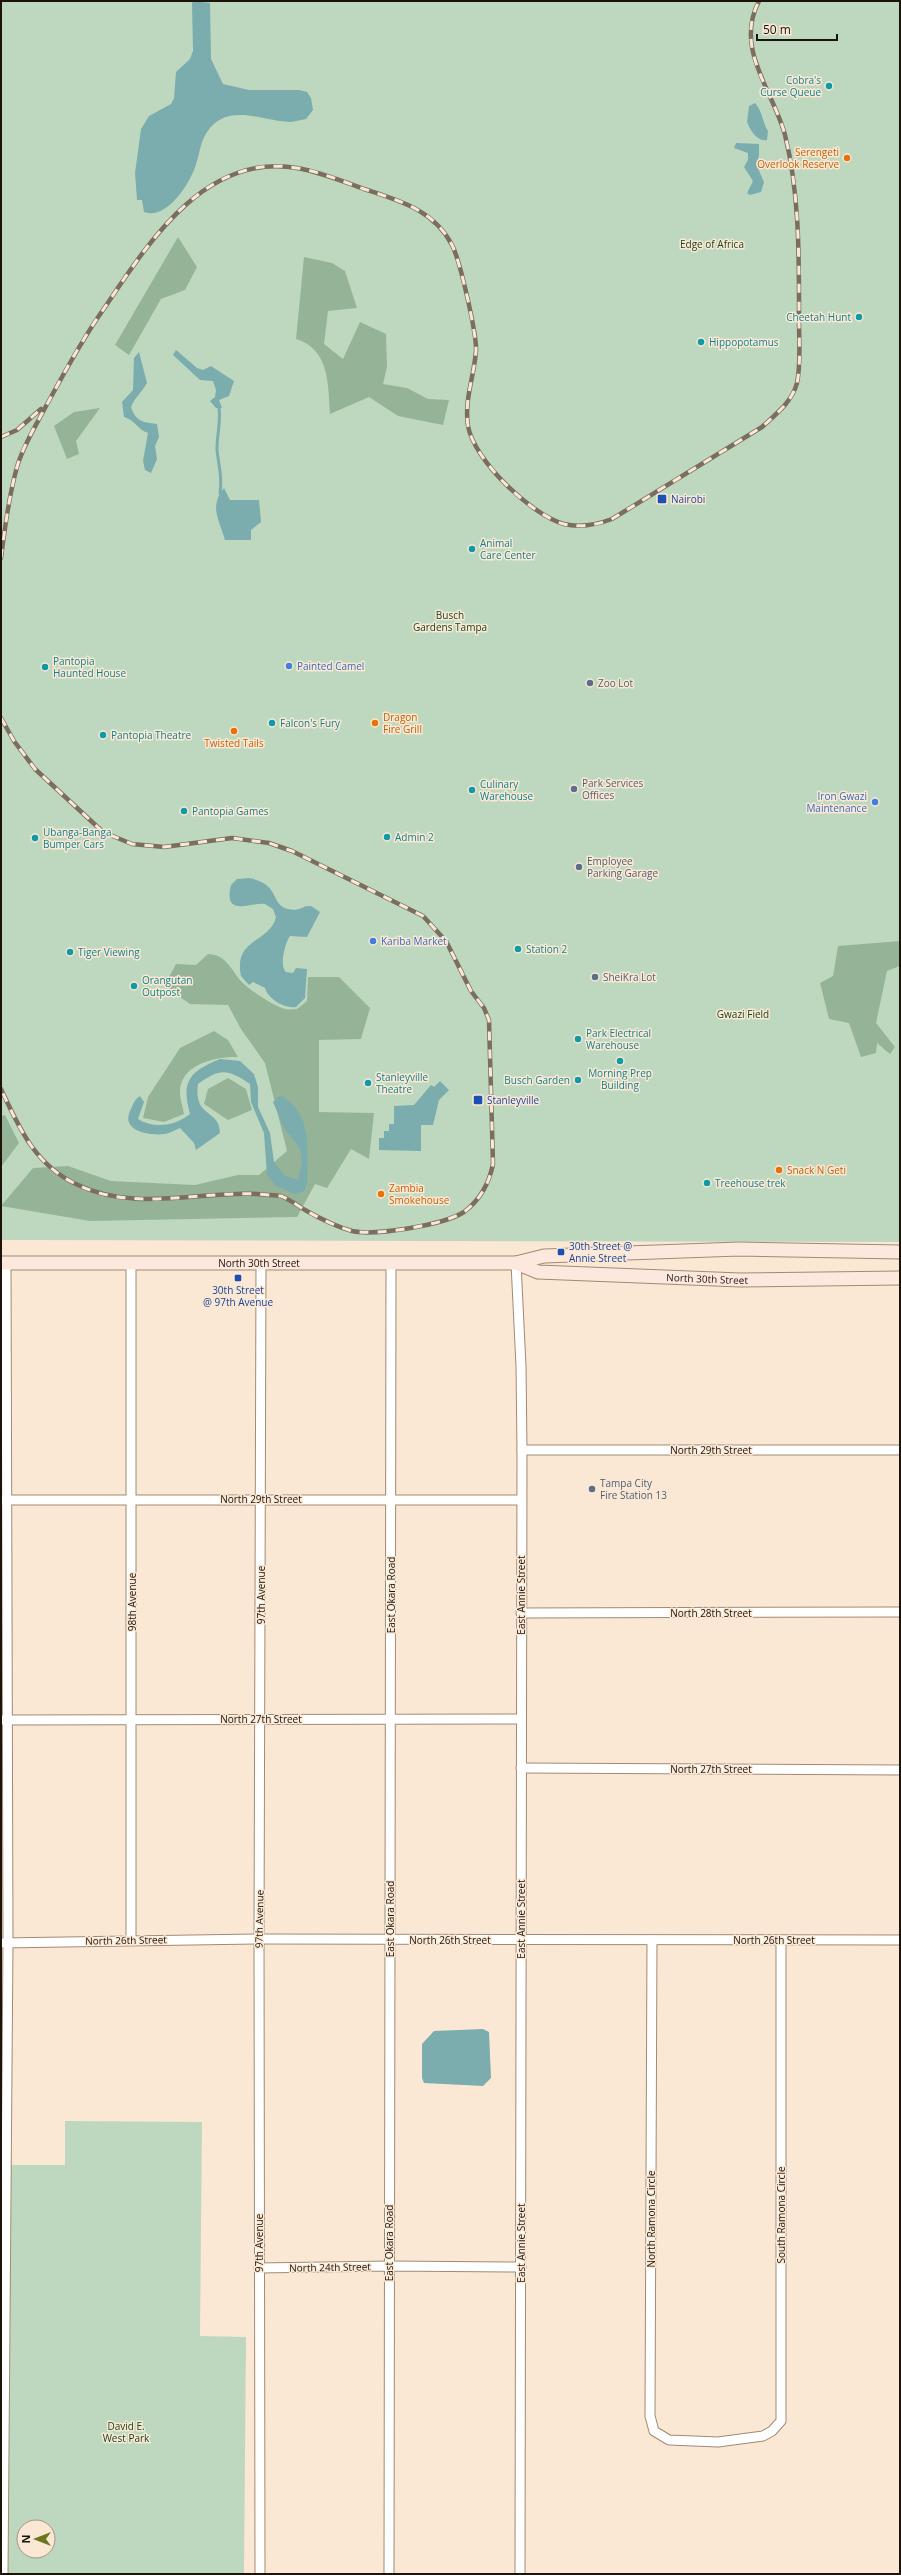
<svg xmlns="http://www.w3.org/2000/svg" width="901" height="2575" viewBox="0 0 901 2575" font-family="'Open Sans',sans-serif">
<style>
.green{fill:#bed8bf;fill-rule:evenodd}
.forest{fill:#95b497}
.water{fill:#7bacae}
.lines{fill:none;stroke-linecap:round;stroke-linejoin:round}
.stream{stroke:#7bacae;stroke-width:3}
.minor-casing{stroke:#a08a73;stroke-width:11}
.secondary-casing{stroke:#a08a73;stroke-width:15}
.minor{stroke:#fff;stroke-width:9}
.secondary{stroke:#fde8de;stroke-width:13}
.rail-casing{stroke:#7b6e61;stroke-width:4.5}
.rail{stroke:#fbe8d4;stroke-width:3;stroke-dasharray:9;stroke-linecap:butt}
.culture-dot{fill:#0f9aa8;stroke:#fbe8d4;stroke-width:1.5}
.food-dot{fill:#e8710a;stroke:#fbe8d4;stroke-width:1.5}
.transit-dot{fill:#1a4fb4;stroke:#fbe8d4;stroke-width:1.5}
.shop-dot{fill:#3f7fe0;stroke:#fbe8d4;stroke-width:1.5}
.service-dot{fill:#5c6f8a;stroke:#fbe8d4;stroke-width:1.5}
.labels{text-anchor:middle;stroke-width:3;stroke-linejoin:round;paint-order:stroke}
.culture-label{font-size:10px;fill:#0d838f;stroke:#fbe8d4;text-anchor:start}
.food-label{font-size:10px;fill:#c56008;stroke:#fbe8d4;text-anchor:start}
.park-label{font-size:10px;fill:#16441c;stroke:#fbe8d4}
.transit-label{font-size:10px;fill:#164399;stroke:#fbe8d4;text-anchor:start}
.shop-label{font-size:10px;fill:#366cbe;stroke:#fbe8d4;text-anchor:start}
.service-label{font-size:10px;fill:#4e5e75;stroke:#fbe8d4;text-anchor:start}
.street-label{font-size:10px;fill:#1c140b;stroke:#fbe8d4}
</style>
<rect width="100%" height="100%" fill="#fbe8d4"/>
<g class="green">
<polygon points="1,1 900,1 900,1242 1,1240"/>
<path d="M 65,2121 L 202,2122 L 200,2336 L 246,2337 L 244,2574 L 5,2574 L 8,2165 L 65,2165 ZM 24,2527 L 48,2527 L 48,2551 L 24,2551 Z"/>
</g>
<g class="forest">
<polygon points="178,237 197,267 185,290 161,299 129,355 115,345"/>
<path d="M 304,257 L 332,263 L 345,271 L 357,308 L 328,311 L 324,344 L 343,359 L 360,322 L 386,334 L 387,367 L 383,384 L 407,388 L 428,399 L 449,400 L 443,425 L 398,416 L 369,397 L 330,414 C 328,386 330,349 296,339 Z"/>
<polygon points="100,408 76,441 79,454 67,459 54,426 74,412"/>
<polygon points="900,941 900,966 887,971 876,1023 895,1047 890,1054 877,1043 876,1053 861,1057 849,1023 829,1019 820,983 833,976 838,946"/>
<path d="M 208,954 C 225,954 231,969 240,980 C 246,988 274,1006 285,1009 C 288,1010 293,1009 297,1009 L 307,1001 L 308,977 L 339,977 L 370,1008 L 361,1039 L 319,1040 L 319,1112 L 374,1113 L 369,1159 L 351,1149 L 327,1188 L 315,1184 L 297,1217 L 90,1221 L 1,1206 L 33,1168 L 68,1166 L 111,1181 L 195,1185 L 238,1175 L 259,1175 L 287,1151 L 265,1063 L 241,1029 L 228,1005 L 190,1004 L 164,986 L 176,964 L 196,965 Z"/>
<path d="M 214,1031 L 228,1040 L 238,1057 C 217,1056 179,1064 180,1093 C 180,1100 183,1107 184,1114 L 164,1122 L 143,1118 L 148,1097 L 180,1048 Z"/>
<polygon points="228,1078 246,1089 252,1110 228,1120 204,1104 208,1089"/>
<polygon points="5,1115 19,1143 1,1167 1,1116"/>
</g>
<g class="water">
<path d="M 194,1 L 210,3 L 211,59 L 223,84 L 249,90 L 299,90 L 307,92 L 311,98 L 313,110 L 306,119 C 301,120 296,121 291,122 C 265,122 231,103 210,128 C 199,141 200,156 194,170 C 187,187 166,220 144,212 L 142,200 L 137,200 L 135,173 L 141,129 L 149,116 L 171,104 L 174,98 L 176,72 L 190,59 L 193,51 L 192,3 Z"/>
<path d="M 755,103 C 763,112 762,122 768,131 L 767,140 C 757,142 750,130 747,122 L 749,106 Z"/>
<polygon points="736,143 759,144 759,156 756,164 764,182 761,192 750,195 747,193 753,181 744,167 748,160 748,153 734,148"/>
<polygon points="176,350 197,368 203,370 211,366 234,381 229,396 219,400 222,408 216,408 210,401 215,397 216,390 213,381 200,380 173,355"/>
<path d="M 139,352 L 147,383 C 142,392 135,397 131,407 C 136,422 143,422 157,424 L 159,437 L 155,446 L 157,459 L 151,473 L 145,470 L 143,461 L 148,433 C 138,430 135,420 124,417 L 122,402 L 133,390 L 134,358 Z"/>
<path d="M 224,488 L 230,500 L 259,500 L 261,522 L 251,530 L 251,540 L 225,540 C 219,519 209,507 224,488 Z"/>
<path d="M 249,878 C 281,884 270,905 288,909 C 300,912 302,905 311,906 L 320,912 L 307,937 L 290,936 C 285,943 279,966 286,972 L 293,973 L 296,968 L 307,969 L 305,998 L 296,1007 C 285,1009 268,999 265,988 L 253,982 L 249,985 L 241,976 C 233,938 270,943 276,917 L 273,909 L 265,904 C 250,902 223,918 231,885 L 237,879 Z"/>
<path d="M 220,1059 L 240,1061 L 254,1074 L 258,1087 L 258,1107 L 270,1133 L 274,1162 L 284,1175 L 298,1180 L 302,1162 L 300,1148 L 284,1128 L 273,1102 L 278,1097 L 282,1096 C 314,1116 307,1152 307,1184 L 304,1191 L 294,1194 L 276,1186 L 267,1175 L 264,1133 L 251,1102 L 250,1084 C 227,1069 221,1068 198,1084 C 193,1118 220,1109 220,1133 L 196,1150 L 194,1143 L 180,1128 C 175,1130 170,1133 165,1134 C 149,1136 119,1131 131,1109 C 133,1104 135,1099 140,1096 L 144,1102 L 138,1119 C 154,1129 175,1126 190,1114 C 181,1081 189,1072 220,1059 Z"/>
<polygon points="440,1081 449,1090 439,1100 433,1125 421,1125 421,1151 379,1150 379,1138 384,1138 384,1131 389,1131 389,1124 394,1124 394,1106 414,1105 431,1085 434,1087"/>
<polygon points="483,2029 489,2032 491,2078 483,2086 424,2083 422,2078 422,2044 434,2031"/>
</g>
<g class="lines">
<path class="stream" d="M 219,408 C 221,422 217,434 217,449 C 218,464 223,477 220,493"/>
<g class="minor-casing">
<g id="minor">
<polyline points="516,1263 521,1366 522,1450 520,2574"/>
<polyline points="522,1450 900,1450"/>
<polyline points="1,1500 521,1500"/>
<polyline points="521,1613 900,1612"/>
<polyline points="1,1720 521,1719"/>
<polyline points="521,1768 900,1770"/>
<polyline points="131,1940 131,1263"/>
<polyline points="652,1940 650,2416 654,2431 669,2440 718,2442 763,2436 772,2431 781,2421 781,1940"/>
<polyline points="1,1943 259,1939 900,1940"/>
<polyline points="259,2268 389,2266 521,2267"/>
<polyline points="3,2574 8,1943 6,1263"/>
<polyline points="260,2574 259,1939 261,1263"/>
<polyline points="389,2574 391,1263"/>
</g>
</g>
<g class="secondary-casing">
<g id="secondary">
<path id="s1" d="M 1,1263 L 516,1263 L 544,1256 L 739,1249 L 900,1252"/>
<path id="s2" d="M 516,1263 L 538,1272 L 740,1280 L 900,1278"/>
</g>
</g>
<use href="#minor" class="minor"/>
<use href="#secondary" class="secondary"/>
<g class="rail-casing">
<g id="rail">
<polyline points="1,437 17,430 41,409"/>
<path d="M 1,558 C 5,527 9,496 17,467 C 23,446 35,427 45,408 C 63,375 81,341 103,310 C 147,245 204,152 297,168 C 320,172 342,181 364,189 C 400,201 434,210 452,245 C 460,260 477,335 476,351 C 474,377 464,400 468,426 C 474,460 531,515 564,524 C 581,528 596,525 612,519 L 762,427 C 776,414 792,402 797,383 C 801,364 799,341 799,322 C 799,261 800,195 785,135 C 773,90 734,49 759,1"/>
<path d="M 1,718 L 14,741 L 35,769 L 103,832 L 132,844 L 164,847 L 232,838 L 269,843 L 292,851 L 423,916 L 446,941 L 471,991 L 484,1008 L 489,1020 L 493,1164 C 489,1184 480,1200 464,1212 C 444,1225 375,1236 352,1231 C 337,1227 319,1218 305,1210 C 298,1206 289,1199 281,1196 C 274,1195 265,1195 257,1194 C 199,1191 134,1212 78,1185 C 36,1166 20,1130 1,1089"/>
</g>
</g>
<use href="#rail" class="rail"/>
</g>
<g class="culture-dot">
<circle cx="829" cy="86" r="4"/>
<circle cx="859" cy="317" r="4"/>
<circle cx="701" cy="342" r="4"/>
<circle cx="472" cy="549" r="4"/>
<circle cx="45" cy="667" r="4"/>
<circle cx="272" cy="723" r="4"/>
<circle cx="103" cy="735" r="4"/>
<circle cx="472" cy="790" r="4"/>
<circle cx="184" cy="811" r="4"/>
<circle cx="387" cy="837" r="4"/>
<circle cx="35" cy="838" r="4"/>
<circle cx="518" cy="949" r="4"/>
<circle cx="70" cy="952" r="4"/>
<circle cx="134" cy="986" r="4"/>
<circle cx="578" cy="1039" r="4"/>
<circle cx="620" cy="1061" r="4"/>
<circle cx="578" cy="1080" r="4"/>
<circle cx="368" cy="1083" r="4"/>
<circle cx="707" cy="1183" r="4"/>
</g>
<g class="food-dot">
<circle cx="847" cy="158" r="4"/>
<circle cx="375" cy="723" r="4"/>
<circle cx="234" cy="731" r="4"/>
<circle cx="779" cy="1170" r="4"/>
<circle cx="381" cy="1194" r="4"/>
</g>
<g class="transit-dot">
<rect x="657" y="494" width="10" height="10" rx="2"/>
<rect x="473" y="1095" width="10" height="10" rx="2"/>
<rect x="557" y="1248" width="8" height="8" rx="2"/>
<rect x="234" y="1274" width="8" height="8" rx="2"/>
</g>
<g class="shop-dot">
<circle cx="289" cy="666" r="4"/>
<circle cx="875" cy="802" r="4"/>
<circle cx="373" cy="941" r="4"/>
</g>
<g class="service-dot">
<circle cx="590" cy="683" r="4"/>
<circle cx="574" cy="789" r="4"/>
<circle cx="579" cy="867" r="4"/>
<circle cx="595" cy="977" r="4"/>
<circle cx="592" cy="1489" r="4"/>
</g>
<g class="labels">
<g class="culture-label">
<text x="821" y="84" text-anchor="end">Cobra's<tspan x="821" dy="12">Curse Queue</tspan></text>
<text x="851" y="321" text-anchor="end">Cheetah Hunt</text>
<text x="709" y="346">Hippopotamus</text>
<text x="480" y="547">Animal<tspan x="480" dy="12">Care Center</tspan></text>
<text x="53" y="665">Pantopia<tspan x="53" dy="12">Haunted House</tspan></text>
<text x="280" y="727">Falcon's Fury</text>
<text x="111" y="739">Pantopia Theatre</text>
<text x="480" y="788">Culinary<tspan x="480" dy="12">Warehouse</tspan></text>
<text x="192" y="815">Pantopia Games</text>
<text x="43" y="836">Ubanga-Banga<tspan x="43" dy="12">Bumper Cars</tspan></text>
<text x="395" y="841">Admin 2</text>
<text x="526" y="953">Station 2</text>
<text x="78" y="956">Tiger Viewing</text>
<text x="142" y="984">Orangutan<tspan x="142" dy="12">Outpost</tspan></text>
<text x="586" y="1037">Park Electrical<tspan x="586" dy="12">Warehouse</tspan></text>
<text x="620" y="1077" text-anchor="middle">Morning Prep<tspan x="620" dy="12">Building</tspan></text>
<text x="376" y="1081">Stanleyville<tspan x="376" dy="12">Theatre</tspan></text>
<text x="570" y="1084" text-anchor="end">Busch Garden</text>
<text x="715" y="1187">Treehouse trek</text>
</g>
<g class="food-label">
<text x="839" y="156" text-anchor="end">Serengeti<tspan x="839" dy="12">Overlook Reserve</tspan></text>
<text x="383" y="721">Dragon<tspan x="383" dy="12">Fire Grill</tspan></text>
<text x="234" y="747" text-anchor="middle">Twisted Tails</text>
<text x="787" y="1174">Snack N Geti</text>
<text x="389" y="1192">Zambia<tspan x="389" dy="12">Smokehouse</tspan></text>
</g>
<g class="park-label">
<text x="712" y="248">Edge of Africa</text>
<text x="450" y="619">Busch<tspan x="450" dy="12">Gardens Tampa</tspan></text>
<text x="743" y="1018">Gwazi Field</text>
<text x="126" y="2430">David E.<tspan x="126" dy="12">West Park</tspan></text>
</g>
<g class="transit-label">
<text x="671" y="503">Nairobi</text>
<text x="487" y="1104">Stanleyville</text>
<text x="569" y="1250">30th Street @<tspan x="569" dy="12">Annie Street</tspan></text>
<text x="238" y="1294" text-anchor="middle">30th Street<tspan x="238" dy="12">@ 97th Avenue</tspan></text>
</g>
<g class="shop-label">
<text x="297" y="670">Painted Camel</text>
<text x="867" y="800" text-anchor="end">Iron Gwazi<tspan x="867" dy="12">Maintenance</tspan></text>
<text x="381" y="945">Kariba Market</text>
</g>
<g class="service-label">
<text x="598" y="687">Zoo Lot</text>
<text x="582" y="787">Park Services<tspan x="582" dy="12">Offices</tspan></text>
<text x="587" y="865">Employee<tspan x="587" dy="12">Parking Garage</tspan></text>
<text x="603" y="981">SheiKra Lot</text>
<text x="600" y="1487">Tampa City<tspan x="600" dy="12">Fire Station 13</tspan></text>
</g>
<g class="street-label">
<text dy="4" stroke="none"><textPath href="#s1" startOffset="258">North 30th Street</textPath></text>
<text dy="4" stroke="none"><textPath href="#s2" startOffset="193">North 30th Street</textPath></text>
<text x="711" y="1454">North 29th Street</text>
<text x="261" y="1503">North 29th Street</text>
<text transform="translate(261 1595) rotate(-90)" y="4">97th Avenue</text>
<text transform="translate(391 1595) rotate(-90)" y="4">East Okara Road</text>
<text transform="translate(521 1595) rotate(-90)" y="4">East Annie Street</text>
<text transform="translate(132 1602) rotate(-90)" y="4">98th Avenue</text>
<text x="711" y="1617">North 28th Street</text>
<text x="261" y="1723">North 27th Street</text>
<text x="711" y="1773">North 27th Street</text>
<text transform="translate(259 1919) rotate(-89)" y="4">97th Avenue</text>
<text transform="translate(390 1919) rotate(-90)" y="4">East Okara Road</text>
<text transform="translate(521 1919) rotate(-90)" y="4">East Annie Street</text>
<text transform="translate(126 1940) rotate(-1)" y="4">North 26th Street</text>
<text x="450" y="1944">North 26th Street</text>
<text x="774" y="1944">North 26th Street</text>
<text transform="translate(781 2215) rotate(-90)" y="4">South Ramona Circle</text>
<text transform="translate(651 2219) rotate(-90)" y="4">North Ramona Circle</text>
<text transform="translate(259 2243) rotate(-90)" y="4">97th Avenue</text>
<text transform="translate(389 2243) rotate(-90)" y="4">East Okara Road</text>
<text transform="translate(521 2243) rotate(-90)" y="4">East Annie Street</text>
<text transform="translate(330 2267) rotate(-1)" y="4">North 24th Street</text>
</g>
</g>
<rect width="901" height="2575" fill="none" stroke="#1c140b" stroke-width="4"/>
<g transform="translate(36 2539) rotate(270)"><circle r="19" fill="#fbe8d4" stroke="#a29384"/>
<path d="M0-3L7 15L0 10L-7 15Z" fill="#6c751f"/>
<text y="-6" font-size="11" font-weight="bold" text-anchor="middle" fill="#1c140b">N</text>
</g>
<path d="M757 34v6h80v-6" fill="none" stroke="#1c140b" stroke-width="2"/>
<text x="763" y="34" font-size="12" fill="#1c140b" stroke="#fbe8d4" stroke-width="3" paint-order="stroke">50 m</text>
</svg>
